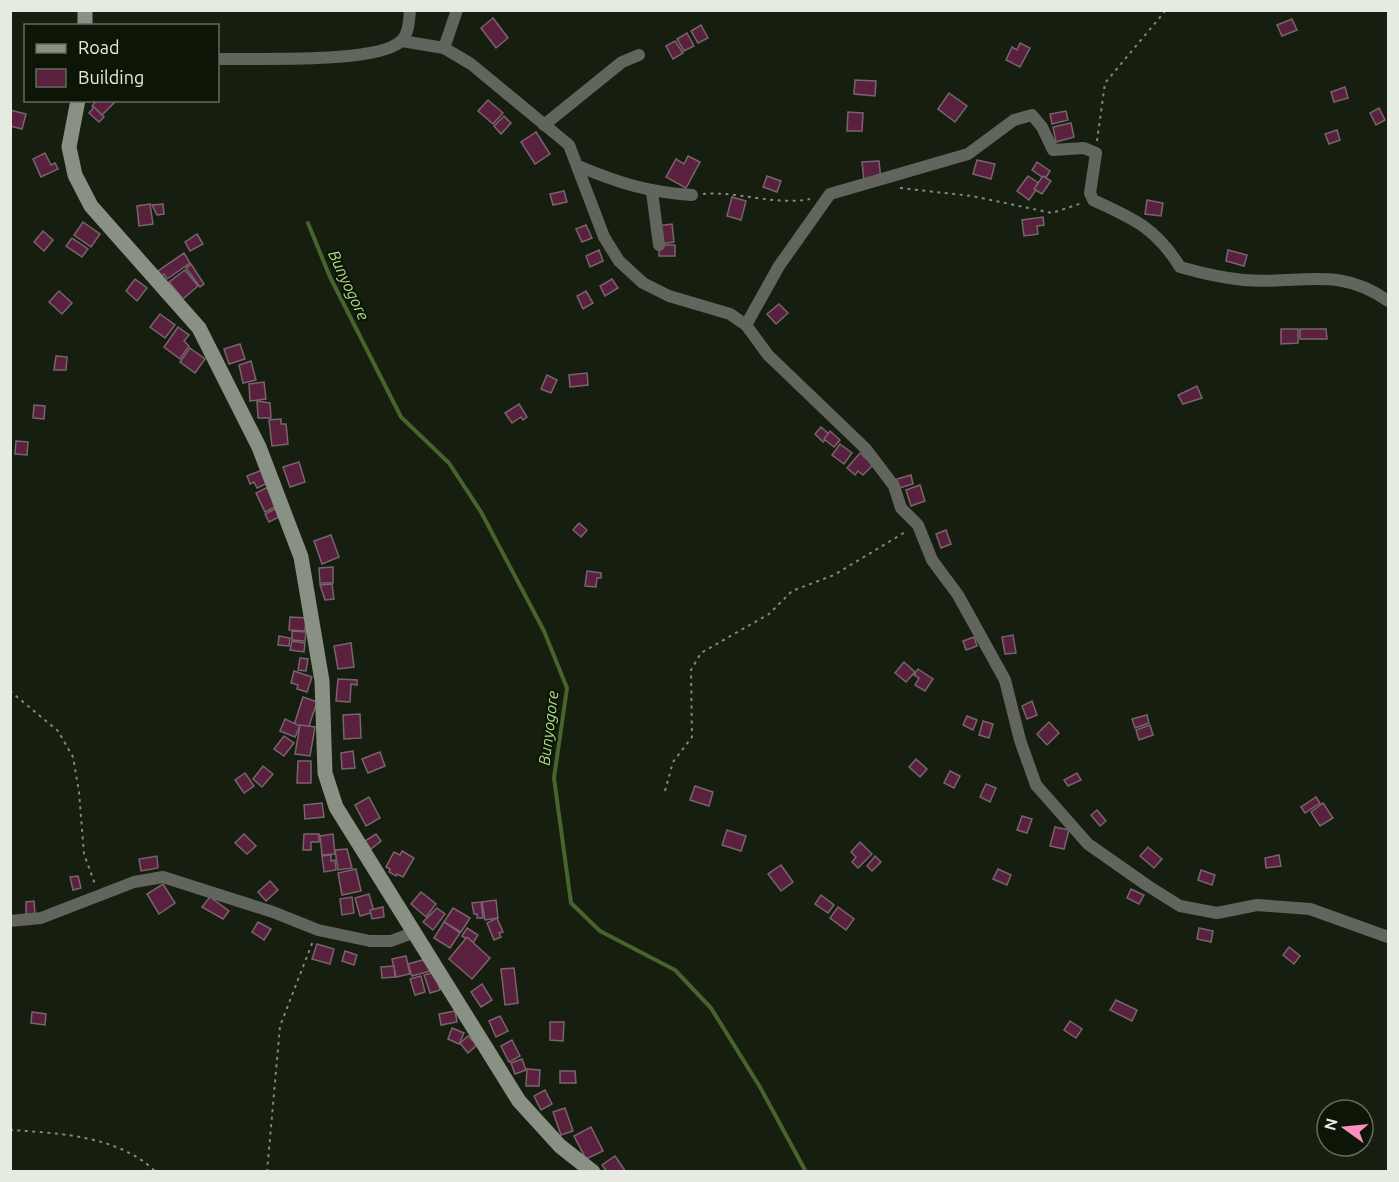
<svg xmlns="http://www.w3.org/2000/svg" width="1399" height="1182" viewBox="0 0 1399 1182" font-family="Ubuntu,sans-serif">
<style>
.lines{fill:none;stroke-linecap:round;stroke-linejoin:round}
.stream{stroke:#46642c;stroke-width:4}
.building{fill:#59213d;stroke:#79646d;stroke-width:1.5}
.path{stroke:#80877b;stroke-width:2;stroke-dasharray:3 4.5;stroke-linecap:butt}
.street{stroke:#61655e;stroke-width:12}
.secondary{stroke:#899084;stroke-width:15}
.labels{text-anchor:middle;stroke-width:4.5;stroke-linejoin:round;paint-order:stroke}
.water-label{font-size:16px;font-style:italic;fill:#aedb88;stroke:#0d1507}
</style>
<rect width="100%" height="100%" fill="#161e10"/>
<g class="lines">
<polyline class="stream" points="308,223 330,277 401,417 449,463 481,512 544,631 567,688 554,778 571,903 600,931 675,970 711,1008 760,1087 806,1172"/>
</g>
<g class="building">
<polygon points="493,18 508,38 496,48 481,28"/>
<polygon points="1292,19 1297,30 1282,36 1277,25"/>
<polygon points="701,25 708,38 698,43 691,31"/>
<polygon points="687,33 694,46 684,51 677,39"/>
<polygon points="675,41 683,53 673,59 666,46"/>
<polygon points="1020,43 1030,48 1020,67 1006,60 1012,47 1017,50"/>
<polygon points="855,80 876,81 875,96 854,94"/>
<polygon points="1345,87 1348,98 1334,102 1331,92"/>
<polygon points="949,93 967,106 955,122 938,109"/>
<polygon points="97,100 114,100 115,102 101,116 92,106"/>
<polygon points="488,100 503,113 493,124 478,111"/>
<polygon points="94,107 104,117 99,122 89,113"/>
<polygon points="1379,108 1385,120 1376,125 1370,113"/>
<polygon points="10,110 26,114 22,129 10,126"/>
<polygon points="1066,111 1068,120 1052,124 1050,114"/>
<polygon points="848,112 863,113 862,131 847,131"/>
<polygon points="504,116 511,123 501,134 494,126"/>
<polygon points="1071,123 1074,137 1056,142 1053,127"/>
<polygon points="1337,130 1340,140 1329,144 1325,134"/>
<polygon points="536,132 550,154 535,164 521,142"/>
<polygon points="45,153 51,165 55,163 58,169 41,177 33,159"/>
<polygon points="688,156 700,162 686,188 666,177 676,159 684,164"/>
<polygon points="977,160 995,164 991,179 973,174"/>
<polygon points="879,161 881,180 864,181 862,162"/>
<polygon points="1037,162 1050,171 1045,179 1032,170"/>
<polygon points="767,176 781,181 777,192 763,187"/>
<polygon points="1028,176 1040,184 1029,200 1017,191"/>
<polygon points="1043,176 1051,181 1042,194 1034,189"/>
<polygon points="564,191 567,202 553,205 550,194"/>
<polygon points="732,197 746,201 741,220 727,216"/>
<polygon points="1147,200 1163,203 1161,216 1145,214"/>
<polygon points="150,204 153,224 139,226 137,206"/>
<polygon points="163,204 164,214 157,215 152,205"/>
<polygon points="1043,217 1044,225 1037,226 1038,234 1024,236 1022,220"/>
<polygon points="83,222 100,234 91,247 74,235"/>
<polygon points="672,224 674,242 659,244 657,226"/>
<polygon points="586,225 592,238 582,242 576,229"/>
<polygon points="43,231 53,240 44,251 34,242"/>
<polygon points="197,234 203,244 190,251 185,242"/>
<polygon points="72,238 88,249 82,257 66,246"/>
<rect x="659" y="245" width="16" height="11"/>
<polygon points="599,250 603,261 590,267 586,256"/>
<polygon points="1228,250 1247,255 1244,266 1226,261"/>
<polygon points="184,253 190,263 167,279 164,274 161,276 158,271"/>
<polygon points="191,264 204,284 200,287 186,268"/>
<polygon points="185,270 198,286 183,299 169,282"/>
<polygon points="135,279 147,288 137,301 126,291"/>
<polygon points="612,279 618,288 605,296 600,286"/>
<polygon points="59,291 72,303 62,314 49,302"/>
<polygon points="586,291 593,303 583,309 577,296"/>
<polygon points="779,304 788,313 776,324 767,314"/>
<polygon points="160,314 175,325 165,338 150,327"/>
<polygon points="178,327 189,335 184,341 189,346 180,359 164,347"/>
<polygon points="1281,329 1298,329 1298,343 1281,344"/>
<polygon points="1300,329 1326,329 1327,339 1300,339"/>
<polygon points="240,344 245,359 229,364 224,349"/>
<polygon points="190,348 205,359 195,373 180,362"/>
<polygon points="56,356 67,357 66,370 54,370"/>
<polygon points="251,361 256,380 243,383 239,365"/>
<polygon points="587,373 588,385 570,387 569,375"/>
<polygon points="547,375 557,380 551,393 541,389"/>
<polygon points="264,382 266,399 250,401 249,384"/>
<polygon points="1197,386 1202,398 1183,404 1178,395"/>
<polygon points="257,401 270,403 271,418 258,418"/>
<polygon points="519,404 527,417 523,420 521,417 512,423 505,413"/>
<polygon points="34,405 45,406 44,419 33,418"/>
<polygon points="281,419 281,424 286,424 288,444 272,446 269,420"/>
<polygon points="821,427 830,435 823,442 815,434"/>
<polygon points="830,431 840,440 834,447 824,439"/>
<polygon points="16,441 28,442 27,455 15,454"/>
<polygon points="840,444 852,453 844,464 832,455"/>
<polygon points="860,453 873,465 863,475 858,471 855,475 847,468"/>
<polygon points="299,462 305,482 290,487 283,467"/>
<polygon points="262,470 268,483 257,488 254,482 250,484 247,476"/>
<polygon points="911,475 913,484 899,488 897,479"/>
<polygon points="920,485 925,501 911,506 906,490"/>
<polygon points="268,487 277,506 265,512 256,493"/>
<polygon points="277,508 281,516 269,522 265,514"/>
<polygon points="579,523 587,530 581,537 573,530"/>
<polygon points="946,530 951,544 941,548 936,534"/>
<polygon points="331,535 339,557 322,564 314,541"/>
<polygon points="333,567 333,583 320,583 319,568"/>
<polygon points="587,571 601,573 601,578 597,578 596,587 585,586"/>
<polygon points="332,584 334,599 325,600 320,585"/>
<polygon points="290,617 306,618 305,631 289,630"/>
<polygon points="292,631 306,632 305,641 292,640"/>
<polygon points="1013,635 1016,653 1005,654 1002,637"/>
<polygon points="279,636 290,638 289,646 278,645"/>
<polygon points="974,637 977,646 966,650 963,641"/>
<polygon points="292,641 305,643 304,652 290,650"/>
<polygon points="351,643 354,667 338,669 334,646"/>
<polygon points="300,658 308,659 306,671 298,670"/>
<polygon points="904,662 915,672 906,682 895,673"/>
<polygon points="918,669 933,679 925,691 915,685 919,678 914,675"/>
<polygon points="294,671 312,677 307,692 297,689 298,685 291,683"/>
<polygon points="338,679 357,680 357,685 351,684 350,702 336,701"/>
<polygon points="303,697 317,702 308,729 294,725"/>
<polygon points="1032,701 1037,715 1027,719 1022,706"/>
<polygon points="360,714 361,738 344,739 343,715"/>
<polygon points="1147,715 1149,723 1135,728 1132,719"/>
<polygon points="967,716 977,720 973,730 963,725"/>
<polygon points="285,719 300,726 295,737 280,731"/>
<polygon points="983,721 993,724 989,738 979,735"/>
<polygon points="1049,722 1059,733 1047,745 1037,734"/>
<polygon points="300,725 315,727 310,756 295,754"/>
<polygon points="1150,725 1153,735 1139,740 1136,730"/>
<polygon points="284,736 294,743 284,756 274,749"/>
<polygon points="353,751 355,768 342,769 341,753"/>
<polygon points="380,752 385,766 368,773 362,759"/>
<polygon points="916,759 927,769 920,777 909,767"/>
<polygon points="298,761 311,761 311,783 297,783"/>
<polygon points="263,766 273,774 262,787 253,779"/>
<polygon points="950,771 960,776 954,788 944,783"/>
<polygon points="245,773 254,786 244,793 235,780"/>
<polygon points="1077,773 1081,780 1068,786 1064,780"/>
<polygon points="986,784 996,788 990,802 980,797"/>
<polygon points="695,786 713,792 709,806 690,800"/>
<polygon points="369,797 380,818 366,826 355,805"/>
<polygon points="1316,797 1320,803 1305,813 1301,807"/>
<polygon points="322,803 324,817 305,819 304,805"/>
<polygon points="1323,803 1333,818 1320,826 1311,812"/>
<polygon points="1097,810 1106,821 1100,826 1091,815"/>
<polygon points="1022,816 1032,819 1027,833 1017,830"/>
<polygon points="1055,827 1069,830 1064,849 1050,846"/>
<polygon points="727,830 746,836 741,851 722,845"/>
<polygon points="244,834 256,846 247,854 235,843"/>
<polygon points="304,834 319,834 319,842 311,842 311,850 303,850"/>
<polygon points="333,834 335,854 322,855 320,836"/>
<polygon points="376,834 381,841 371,849 365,841"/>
<polygon points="860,842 872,854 858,868 852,862 856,857 851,852"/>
<polygon points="1148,847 1162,859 1154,868 1140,856"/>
<polygon points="347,849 352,868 338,870 335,850"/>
<polygon points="402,851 414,858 403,877 397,874 396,876 389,872 390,869 386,867 394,852 400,855"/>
<polygon points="331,855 331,861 335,860 336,870 324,872 322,856"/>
<polygon points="1279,855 1281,866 1266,868 1265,858"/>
<polygon points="157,856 158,868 141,871 139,859"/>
<polygon points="875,856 881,862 872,871 867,866"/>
<polygon points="781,865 793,882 781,891 768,874"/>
<polygon points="356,869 361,891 342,895 338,873"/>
<polygon points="998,869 1011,875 1007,885 993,879"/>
<polygon points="1201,870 1215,875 1212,885 1198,880"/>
<polygon points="78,876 81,888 73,890 70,877"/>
<polygon points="270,881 278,890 266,901 258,892"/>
<polygon points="163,884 175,903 159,914 147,894"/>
<polygon points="1131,889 1144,895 1139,904 1127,898"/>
<polygon points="421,892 436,904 426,917 411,904"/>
<polygon points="369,894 374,912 360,916 355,898"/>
<polygon points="821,895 834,905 828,913 815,904"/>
<polygon points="210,897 229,911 223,919 202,907"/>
<polygon points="352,897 354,913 342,915 340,899"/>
<polygon points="496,900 498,918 485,920 482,902"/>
<polygon points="34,901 35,914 26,914 26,902"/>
<polygon points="481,902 483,918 477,918 477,914 474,914 472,903"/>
<polygon points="383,907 384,917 372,919 370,910"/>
<polygon points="838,907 854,919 846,930 830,918"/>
<polygon points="437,908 445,914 433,930 423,922"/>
<polygon points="453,908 470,918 461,932 444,922"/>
<polygon points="497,918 503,932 499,933 501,937 494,940 487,923"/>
<polygon points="258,922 271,929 264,940 252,932"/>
<polygon points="444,922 460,933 450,948 434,938"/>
<polygon points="467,928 478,935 473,943 462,936"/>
<polygon points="1199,928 1213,931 1211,942 1197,939"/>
<polygon points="467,937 490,958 472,979 449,959"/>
<polygon points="317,944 334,949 330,964 312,959"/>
<polygon points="1289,947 1300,956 1294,964 1283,955"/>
<polygon points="345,951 357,955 354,965 342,961"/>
<polygon points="406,956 410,974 396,977 392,959"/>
<polygon points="426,959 430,971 412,976 408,964"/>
<polygon points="394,966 395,977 382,978 381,967"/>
<polygon points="514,968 518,1003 505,1005 501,969"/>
<polygon points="435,972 440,990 430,993 424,975"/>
<polygon points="421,976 425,992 415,995 410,979"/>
<polygon points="482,984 492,1000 481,1007 471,992"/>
<polygon points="1116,1000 1137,1010 1132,1021 1110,1010"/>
<polygon points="455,1011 457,1022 441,1025 439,1014"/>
<polygon points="32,1012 46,1014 45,1025 31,1023"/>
<polygon points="500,1016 508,1031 496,1037 489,1021"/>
<polygon points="1070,1021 1082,1029 1076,1038 1064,1030"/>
<polygon points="550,1022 564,1022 563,1041 550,1040"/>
<polygon points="452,1028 464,1033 459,1044 448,1039"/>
<polygon points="468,1036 477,1045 468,1053 460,1043"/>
<polygon points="512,1040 520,1056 509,1062 501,1046"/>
<polygon points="522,1059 526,1070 515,1074 511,1063"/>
<polygon points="527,1069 540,1070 539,1086 526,1086"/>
<polygon points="560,1071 575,1071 576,1083 560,1083"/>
<polygon points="545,1090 552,1104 541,1110 534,1096"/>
<polygon points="565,1108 573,1131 561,1135 553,1112"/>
<polygon points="591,1127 603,1151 586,1159 574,1136"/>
<polygon points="615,1156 626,1172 607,1172 602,1165"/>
</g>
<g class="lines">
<g class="path">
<polyline points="1097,141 1105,83 1166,10"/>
<polyline points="900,188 972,196 1052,213 1082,203"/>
<path d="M 703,194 C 739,191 776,206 810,199"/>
<polyline points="10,691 58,731 73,757 79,792 84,854 95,884"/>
<polyline points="665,791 673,762 692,737 691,670 701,653 769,614 792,591 834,575 907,531"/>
<path d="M 10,1130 C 60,1133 119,1136 156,1172"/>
<polyline points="267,1172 280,1026 313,941"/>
</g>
<g class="street">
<polyline points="402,41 444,48 471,64 569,145 604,237 619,261 643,283 669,296 730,314 746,325 768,355 866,449 894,486 901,508 918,525 932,560 958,595 1005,680 1020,740 1036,785 1088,844 1148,886 1180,906 1217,913 1257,905 1310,909 1388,937"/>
<polyline points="444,48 457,10"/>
<path d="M 218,59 C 254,58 378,64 401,41 C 409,34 409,20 410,10"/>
<polyline points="544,125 622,62 639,55"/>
<path d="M 578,166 C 619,183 647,192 692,195"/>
<polyline points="652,192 659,245"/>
<path d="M 746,325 L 779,266 L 830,194 L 968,154 L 1014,120 L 1032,115 L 1042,127 L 1053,150 L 1084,148 L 1096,153 L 1090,193 L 1093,200 C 1133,218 1156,228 1180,267 C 1201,273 1223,278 1244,280 C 1299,285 1339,265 1388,301"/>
<polyline points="10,921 41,918 134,882 163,877 273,912 318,930 370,941 391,941 415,932"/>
</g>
<g class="secondary">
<polyline points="85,26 85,10"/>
<polyline points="78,100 69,147 75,175 91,206 199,328 259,447 301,557 322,681 325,773 336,807 519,1101 560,1146 593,1172"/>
</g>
</g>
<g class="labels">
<g class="water-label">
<text transform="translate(349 285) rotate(65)" y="6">Bunyogore</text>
<text transform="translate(548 728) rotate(-83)" y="6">Bunyogore</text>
</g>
</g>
<rect width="1399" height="1182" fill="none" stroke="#e5ebe1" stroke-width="24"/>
<rect x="24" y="24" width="195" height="78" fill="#0d1507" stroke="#636b5e" stroke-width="1.5"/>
<rect x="36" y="44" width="30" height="9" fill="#899084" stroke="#636b5e" stroke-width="1.5"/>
<text x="78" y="54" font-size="18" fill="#e5ebe1">Road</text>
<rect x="36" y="69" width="30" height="18" fill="#59213d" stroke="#636b5e" stroke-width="1.5"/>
<text x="78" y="84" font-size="18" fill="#e5ebe1">Building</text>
<g transform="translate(1345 1128) rotate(285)"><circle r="28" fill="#0d1507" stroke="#636b5e" stroke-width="1.5"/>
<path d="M0-4.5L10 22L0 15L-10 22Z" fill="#fc8fc1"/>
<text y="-9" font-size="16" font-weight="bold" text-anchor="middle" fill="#e5ebe1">N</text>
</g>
</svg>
